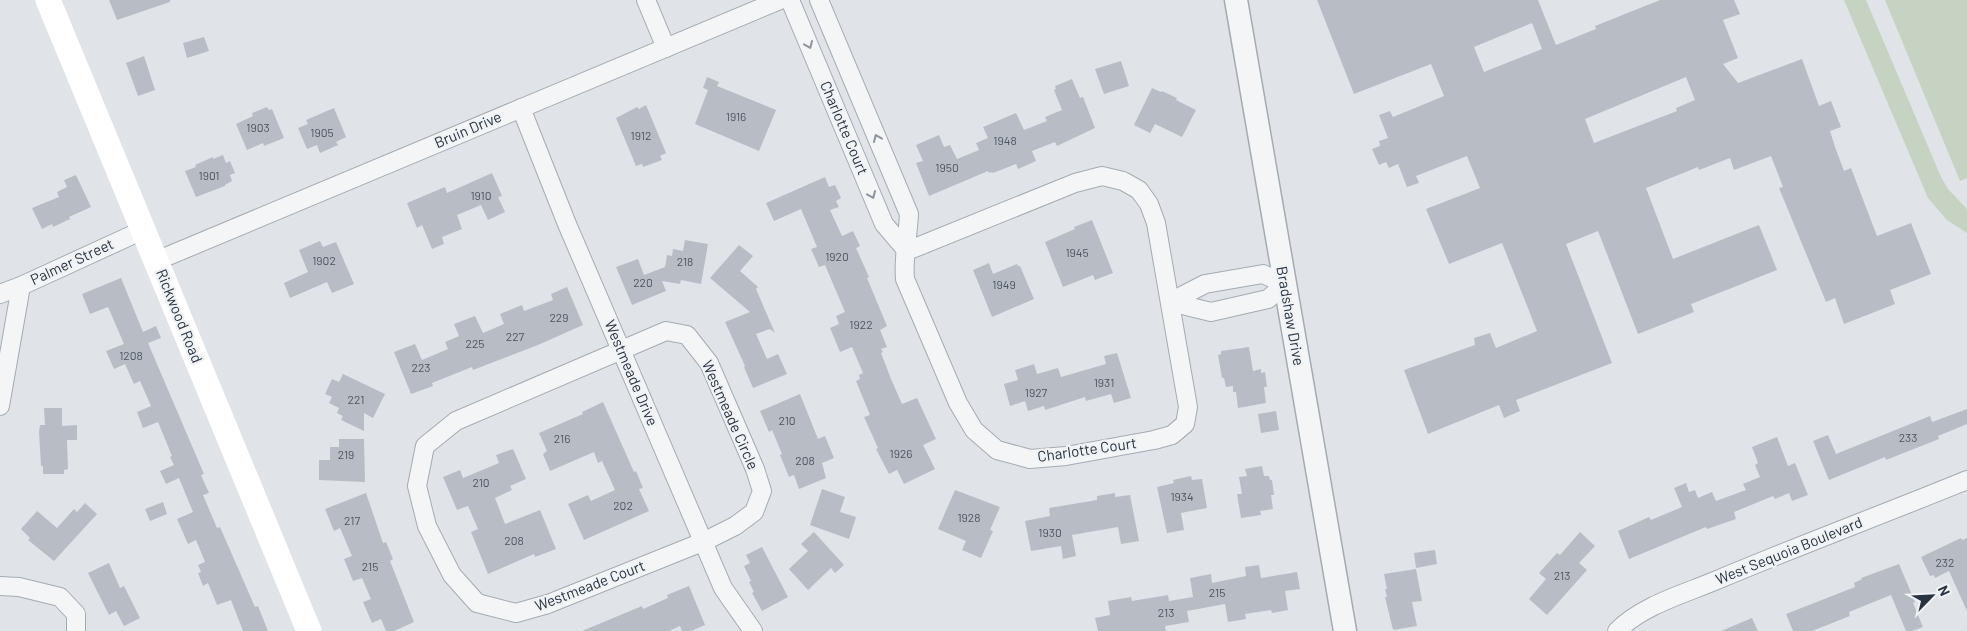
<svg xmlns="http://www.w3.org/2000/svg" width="1967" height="631" viewBox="0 0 1967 631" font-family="Barlow,sans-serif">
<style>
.green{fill:#c6d2c2}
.building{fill:#b8bdc5;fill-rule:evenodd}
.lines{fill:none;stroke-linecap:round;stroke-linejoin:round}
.minor-casing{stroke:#a5abb3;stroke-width:20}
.tertiary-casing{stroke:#a5abb3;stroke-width:25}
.minor{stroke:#f3f5f7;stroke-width:18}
.tertiary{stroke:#f3f5f7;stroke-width:22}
.secondary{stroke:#fff;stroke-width:25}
.oneway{stroke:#8e949c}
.labels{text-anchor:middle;stroke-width:4.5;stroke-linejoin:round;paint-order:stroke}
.number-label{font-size:12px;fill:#4d5561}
.street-label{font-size:15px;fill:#293240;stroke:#f0f3f6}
</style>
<rect width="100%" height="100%" fill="#e0e4e9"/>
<g class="green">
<polygon points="1844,0 1866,0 1941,177 1948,189 1967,209 1967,233 1947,220 1928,198"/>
<polygon points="1885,0 1967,0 1967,178 1960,181"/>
</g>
<g class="building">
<polygon points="109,0 170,0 170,2 117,20"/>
<path d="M 1317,0 L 1538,0 L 1556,45 L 1596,29 L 1595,26 L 1660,0 L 1734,0 L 1740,14 L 1723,20 L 1738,58 L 1723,64 L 1738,83 L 1802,59 L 1819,106 L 1831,101 L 1841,127 L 1830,131 L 1835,147 L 1844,171 L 1851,168 L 1877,236 L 1911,223 L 1931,274 L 1890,290 L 1895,304 L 1844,324 L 1835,298 L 1826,302 L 1779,188 L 1783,187 L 1771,156 L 1734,170 L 1730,158 L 1699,170 L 1698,167 L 1646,188 L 1673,259 L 1759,225 L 1777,270 L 1691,304 L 1694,312 L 1638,334 L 1598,231 L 1566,244 L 1612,363 L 1516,400 L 1520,411 L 1504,418 L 1499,405 L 1428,434 L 1404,370 L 1475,345 L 1474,338 L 1490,333 L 1496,348 L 1537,331 L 1502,243 L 1449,264 L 1426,209 L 1480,188 L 1467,156 L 1416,176 L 1419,183 L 1407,187 L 1398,164 L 1389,168 L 1386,162 L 1379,165 L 1372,149 L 1380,146 L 1379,141 L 1388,138 L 1379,115 L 1390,111 L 1393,117 L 1444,96 L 1431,64 L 1354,94 ZM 1532,23 L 1542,49 L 1484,72 L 1474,47 ZM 1686,77 L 1695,100 L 1676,108 L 1677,111 L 1594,143 L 1585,119 Z"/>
<polygon points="204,37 209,51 187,58 183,43"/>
<polygon points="144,56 155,90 138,96 126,63"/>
<polygon points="1121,61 1129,86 1104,94 1095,69"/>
<polygon points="707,77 719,82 717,86 776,110 759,151 695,124 708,90 703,88"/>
<polygon points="1072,79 1080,98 1083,97 1095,128 1057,146 1055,142 1032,151 1036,161 1018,169 1016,164 993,173 992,172 989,173 988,171 929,196 916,163 923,161 916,145 939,135 944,147 950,145 957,159 979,150 976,143 988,138 983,127 1016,113 1024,130 1047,121 1045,117 1062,110 1054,90 1056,89 1055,86"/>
<polygon points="1152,88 1161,92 1162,91 1177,98 1176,100 1196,110 1182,137 1155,124 1150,133 1134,125"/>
<polygon points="646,105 666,153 660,156 662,160 643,167 642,164 636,166 616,118 637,107 639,109"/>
<polygon points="267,107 269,110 272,109 284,138 264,146 263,143 247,150 236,124 253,116 252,113"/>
<polygon points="334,108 346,137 336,142 338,145 320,153 317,145 307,149 298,128 308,124 306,120"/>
<polygon points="223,155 226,163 230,161 235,173 230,175 232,181 225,185 225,186 196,197 185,171 196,167 195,165 213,157 213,159"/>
<polygon points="492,173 502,196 498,197 505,212 488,220 481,205 457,215 462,229 442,237 444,244 432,249 422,225 417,228 407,203 445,187 447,193"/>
<polygon points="76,175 91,207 69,217 70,219 53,227 52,224 42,229 32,208 59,197 57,192 67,187 64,180"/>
<polygon points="825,177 829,187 835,185 841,198 836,201 839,207 830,210 842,236 853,231 860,246 856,248 869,277 867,278 887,326 880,330 887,347 881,349 883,352 881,353 891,379 902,404 917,398 936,439 923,445 935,469 904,484 897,470 889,474 876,449 878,448 864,417 870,415 856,381 860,379 859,375 863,373 852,347 840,352 830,328 839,324 836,316 845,312 825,265 819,267 811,249 817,247 801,209 774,221 766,203"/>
<polygon points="1092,220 1113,273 1095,280 1093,275 1063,287 1045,242 1075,229 1074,227"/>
<polygon points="685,240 708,244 701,284 681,280 680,284 662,281 666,291 632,305 616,267 638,259 644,275 665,267 667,255 672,256 673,249 683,251"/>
<polygon points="320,241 323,247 336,242 354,284 332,293 327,282 290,298 284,283 308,272 299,250"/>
<polygon points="739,245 753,256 740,271 758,287 756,289 775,333 770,329 756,334 767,359 778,354 787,374 753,388 744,367 745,366 725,322 750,312 710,278"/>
<polygon points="989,263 993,274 1017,264 1018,266 1020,266 1034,299 992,317 973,270"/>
<polygon points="121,278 143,332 156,326 161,338 148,343 204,474 201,475 209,493 203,495 217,528 220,527 255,607 258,606 268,631 243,631 231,600 217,605 208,583 203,586 198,573 201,572 198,565 205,562 196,540 188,544 177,519 193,512 179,478 166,484 160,471 174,465 170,457 172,456 158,422 143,428 137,412 151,406 140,381 134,384 125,364 114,369 106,351 124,344 108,307 90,314 82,294"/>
<polygon points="567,287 583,325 538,345 473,370 472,367 432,383 433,386 411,394 394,352 415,344 422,360 448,349 445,342 459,336 454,324 475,316 483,333 504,324 500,314 522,305 524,311 553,300 551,294"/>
<polygon points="1249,347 1253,371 1261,369 1261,373 1265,372 1267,387 1264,387 1266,403 1238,408 1236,392 1233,392 1233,386 1226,387 1224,378 1222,378 1218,355 1221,354 1221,351"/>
<polygon points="1117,353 1131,398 1114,403 1111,394 1086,401 1085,397 1045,410 1044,406 1028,411 1025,401 1010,406 1004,384 1018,380 1015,370 1034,364 1037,374 1058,368 1061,377 1106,364 1104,356"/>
<polygon points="343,374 385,394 373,418 364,413 364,431 341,420 343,416 337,413 339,408 329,403 332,397 325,394 332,379 339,382"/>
<polygon points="800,394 818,439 825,436 834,458 822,463 826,478 799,489 794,475 789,477 780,455 782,454 772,430 769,432 760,411"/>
<polygon points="603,402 634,472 636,471 643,488 639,489 649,511 584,540 568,504 588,495 591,501 615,490 602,461 598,463 594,452 550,471 543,454 547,451 539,433 583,414 582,412"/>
<polygon points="44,408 62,408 62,426 77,425 77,440 67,440 68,469 64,470 64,474 43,474 43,466 41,466 39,432 40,425 45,425"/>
<polygon points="1967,409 1967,424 1938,436 1939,439 1886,460 1885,457 1829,480 1813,441 1828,435 1836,454 1930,416 1932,422"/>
<polygon points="1276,411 1279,430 1261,433 1258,414"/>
<polygon points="1777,437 1788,466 1795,463 1808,495 1792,501 1789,493 1775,499 1773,496 1734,512 1736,519 1707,529 1706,527 1629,559 1618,531 1649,517 1651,520 1682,507 1674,488 1686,483 1689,492 1695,490 1698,498 1712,492 1716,501 1746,490 1743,484 1760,477 1755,465 1758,463 1752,447"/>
<polygon points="339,439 364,439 365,482 319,480 319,460 330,460 330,447 339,447"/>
<polygon points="513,449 526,479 510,486 512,490 495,498 505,524 540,510 556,549 535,557 534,554 488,574 471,532 478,529 468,506 457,510 443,477 460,470 463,478 499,463 496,455"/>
<polygon points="1262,466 1264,476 1269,476 1270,480 1272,480 1274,495 1271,495 1273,509 1260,511 1261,515 1241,518 1237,494 1242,494 1239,477 1247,476 1245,469"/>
<polygon points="1191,476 1192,480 1202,479 1207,508 1181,513 1184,530 1167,533 1157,487 1174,483 1173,480"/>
<polygon points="822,489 845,497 840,512 856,517 849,539 810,525"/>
<polygon points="955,490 1000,507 990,530 993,531 981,558 962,550 966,541 938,529"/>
<polygon points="366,493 383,543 386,542 393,559 390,561 414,622 394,631 386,631 381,619 372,623 363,602 371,599 362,578 353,581 344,559 352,556 340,528 334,531 325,509"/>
<polygon points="1115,493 1115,497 1130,495 1139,541 1121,544 1118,527 1072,535 1076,556 1063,559 1061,546 1031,551 1025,521 1050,516 1049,508 1097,500 1097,496"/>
<polygon points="163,502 167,514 150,521 145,509"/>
<polygon points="85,503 97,514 54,561 28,540 30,538 21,529 37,511 57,528 74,509 77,512"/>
<polygon points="814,532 844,565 835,573 831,568 808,590 789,569 808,551 801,544"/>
<polygon points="1580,532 1595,546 1579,563 1587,570 1547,615 1529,599 1546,579 1539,573 1557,553 1560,555"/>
<polygon points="1961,538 1962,540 1967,538 1967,611 1949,571 1935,578 1934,575 1930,576 1921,557"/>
<polygon points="762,547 788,597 762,611 752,593 754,592 749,582 751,581 744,566 750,563 746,555"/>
<polygon points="1435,550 1437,564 1416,568 1414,553"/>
<polygon points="109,563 120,588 124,586 140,618 124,626 116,611 109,615 88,573"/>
<polygon points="1899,564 1915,602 1913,603 1923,627 1912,631 1906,631 1891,595 1849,612 1850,616 1812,631 1793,631 1786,614 1855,587 1854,583 1862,579 1861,578"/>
<polygon points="1259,565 1261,578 1297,572 1300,589 1285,591 1288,610 1272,613 1271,610 1245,614 1246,619 1228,622 1225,604 1187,611 1189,622 1165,626 1166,631 1098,631 1095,618 1110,615 1108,601 1131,597 1132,601 1168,595 1169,601 1193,597 1190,578 1211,574 1212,583 1246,576 1245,567"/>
<polygon points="1416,569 1422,601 1412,602 1417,626 1393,630 1385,597 1387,597 1385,589 1387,589 1384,574"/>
<polygon points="689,586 705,625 691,631 682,631 680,626 669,631 582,631 642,606 643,609 668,598 667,595"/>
<polygon points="1752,618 1758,631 1721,631"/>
</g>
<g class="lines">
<g class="minor-casing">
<g id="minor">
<polyline points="646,0 666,48"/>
<polyline points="790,0 884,224 907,251"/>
<path d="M 819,0 L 909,214 C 908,235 903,259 905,279 L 958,403 L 974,430 L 997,450 L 1030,459 L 1066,456 L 1154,440 L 1172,435 L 1185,424 L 1188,407 L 1156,223 L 1149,204 L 1139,190 L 1123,181 L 1102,176 L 1075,183 L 907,251"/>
<polyline points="521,108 567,224 723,588 753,631"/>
<polyline points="156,261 780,0"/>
<polygon points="1263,274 1285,284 1268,299 1211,312 1170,302 1205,284"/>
<polyline points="0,294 21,286 143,230"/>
<polygon points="666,331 687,335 709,363 755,469 762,491 754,512 735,526 705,541 548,604 516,613 477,603 452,575 427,526 417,486 425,446 456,421"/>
<polyline points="0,406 21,286"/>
<polyline points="0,586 19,587 60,597 76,614 76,631"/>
<path d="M 1617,631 C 1643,605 1684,594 1717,580 C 1800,545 1884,514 1967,480"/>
</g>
</g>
<g class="tertiary-casing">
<polyline id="tertiary" points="1236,0 1345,631"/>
</g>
<use href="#minor" class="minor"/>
<use href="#tertiary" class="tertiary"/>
<polyline class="secondary" points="48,0 309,631"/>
</g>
<defs><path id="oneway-chevron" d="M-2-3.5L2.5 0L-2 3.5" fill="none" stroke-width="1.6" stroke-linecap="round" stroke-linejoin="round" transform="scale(1.25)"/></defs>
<g class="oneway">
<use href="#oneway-chevron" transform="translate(809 45) rotate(67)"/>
<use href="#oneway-chevron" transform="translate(877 138) rotate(-113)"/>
<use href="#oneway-chevron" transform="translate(872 195) rotate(67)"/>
</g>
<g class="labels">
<g class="number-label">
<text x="736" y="121">1916</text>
<text x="258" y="132">1903</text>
<text x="322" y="137">1905</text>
<text x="641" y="140">1912</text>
<text x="1005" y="145">1948</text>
<text x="947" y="172">1950</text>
<text x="209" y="180">1901</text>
<text x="481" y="200">1910</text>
<text x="1077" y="257">1945</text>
<text x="837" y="261">1920</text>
<text x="324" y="265">1902</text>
<text x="685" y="266">218</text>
<text x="643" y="287">220</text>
<text x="1004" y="289">1949</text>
<text x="559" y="322">229</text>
<text x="861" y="329">1922</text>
<text x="515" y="341">227</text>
<text x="475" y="348">225</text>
<text x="131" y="360">1208</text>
<text x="421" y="372">223</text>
<text x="1104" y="387">1931</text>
<text x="1036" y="397">1927</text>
<text x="356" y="404">221</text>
<text x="787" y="425">210</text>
<text x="1908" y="442">233</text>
<text x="562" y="443">216</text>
<text x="901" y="458">1926</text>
<text x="346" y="459">219</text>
<text x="805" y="465">208</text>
<text x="481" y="487">210</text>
<text x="1182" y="501">1934</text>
<text x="623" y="510">202</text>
<text x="969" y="522">1928</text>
<text x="352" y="525">217</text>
<text x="1050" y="537">1930</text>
<text x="514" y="545">208</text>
<text x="1945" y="567">232</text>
<text x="370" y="571">215</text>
<text x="1562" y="580">213</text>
<text x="1217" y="597">215</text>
<text x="1166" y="617">213</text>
</g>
<g class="street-label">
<text transform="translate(844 128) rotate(67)" y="5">Charlotte Court</text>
<text transform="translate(468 130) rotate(-23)" y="5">Bruin Drive</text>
<text transform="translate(72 262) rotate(-25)" y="5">Palmer Street</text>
<text transform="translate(179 316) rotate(68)" y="5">Rickwood Road</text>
<text transform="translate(1290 316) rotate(80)" y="5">Bradshaw Drive</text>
<text transform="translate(631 373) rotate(67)" y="5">Westmeade Drive</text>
<text transform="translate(730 415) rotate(66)" y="5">Westmeade Circle</text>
<text transform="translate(1087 450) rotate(-8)" y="5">Charlotte Court</text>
<text transform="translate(1789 551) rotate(-22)" y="5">West Sequoia Boulevard</text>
<text transform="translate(590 586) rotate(-21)" y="5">Westmeade Court</text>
</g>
</g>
<g transform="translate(1932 596) rotate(66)" stroke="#f0f3f6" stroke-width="4" paint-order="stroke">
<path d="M0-4L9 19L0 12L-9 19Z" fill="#293240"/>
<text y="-8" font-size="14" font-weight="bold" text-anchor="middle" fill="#293240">N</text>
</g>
</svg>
